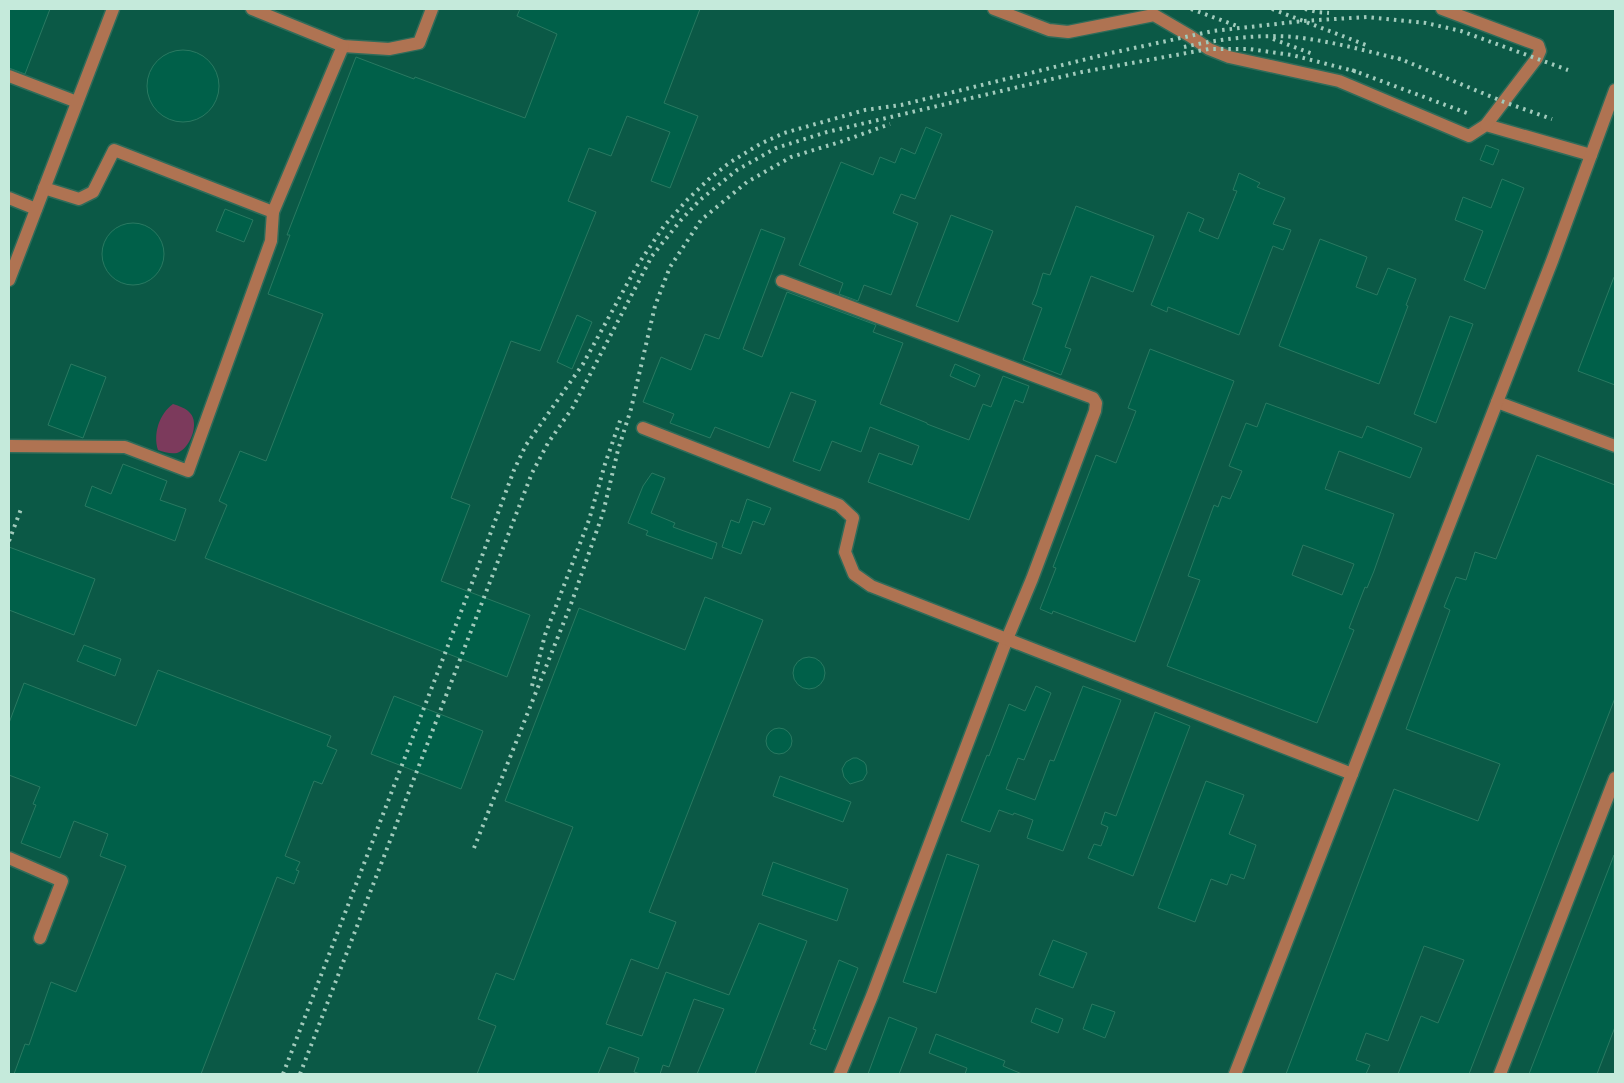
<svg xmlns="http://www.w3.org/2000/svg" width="1624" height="1083" viewBox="0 0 1624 1083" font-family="Ubuntu,sans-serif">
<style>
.built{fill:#0b5946}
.green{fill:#7c3a5c}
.building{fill:#006049;stroke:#297961;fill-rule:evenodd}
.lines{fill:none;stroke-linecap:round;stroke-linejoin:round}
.minor-casing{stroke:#2f6b59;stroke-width:15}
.minor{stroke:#af7352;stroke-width:12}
.rail{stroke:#a1cbbc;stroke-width:4;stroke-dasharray:2.5 5;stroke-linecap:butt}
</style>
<rect width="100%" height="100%" fill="#094b39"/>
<rect class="built" x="9" y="9" width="1606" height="1065"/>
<path class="green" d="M 173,404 C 179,406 186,408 190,413 C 200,423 190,449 177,453 C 170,454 164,452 158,450 C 153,434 159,414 173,404 Z"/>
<g class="building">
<polygon points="9,9 50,9 25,74 9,68"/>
<polygon points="520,9 700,9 664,103 698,116 670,188 651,181 670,132 627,116 611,156 589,148 568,201 596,212 540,351 511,341 451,498 470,505 441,581 530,615 507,677 205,558 227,505 219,501 240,451 266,461 323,314 268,294 290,235 287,235 356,57 414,79 415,77 525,118 557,34 517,16"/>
<circle cx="183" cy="86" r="36"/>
<polygon points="926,127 942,134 915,199 901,194 893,213 918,223 891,295 864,285 858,301 839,294 843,283 799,265 841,162 873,175 880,157 895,163 901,148 915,154"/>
<polygon points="1486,145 1499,150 1493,165 1480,160"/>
<polygon points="1239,173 1260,183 1257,187 1285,198 1273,224 1291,230 1283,250 1273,246 1239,335 1168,307 1167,312 1151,305 1188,212 1204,219 1199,231 1218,239 1237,191 1233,190"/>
<polygon points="1502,179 1524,188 1485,289 1464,280 1483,231 1455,220 1463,197 1491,208"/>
<polygon points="1076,206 1154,236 1133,292 1091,276 1065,347 1071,349 1061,375 1023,360 1042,308 1032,304 1036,295 1043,273 1050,275"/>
<polygon points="225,209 253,220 244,242 216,231"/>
<polygon points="951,215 993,231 958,322 916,306"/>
<circle cx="133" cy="254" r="31"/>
<polygon points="761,229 785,238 743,349 762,357 787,292 876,325 873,332 903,343 880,404 927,423 927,424 969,440 983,404 991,407 1003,376 1029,386 1023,403 1015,400 969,520 868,482 879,453 912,465 919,446 870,427 861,452 832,441 820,471 793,461 816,401 791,392 769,448 715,427 710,438 670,423 674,414 643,402 661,357 691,370 705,334 719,339"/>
<polygon points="1320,239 1367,257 1356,287 1377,295 1388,268 1416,279 1406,305 1408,306 1379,384 1279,346"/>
<polygon points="1614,277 1615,277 1615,385 1578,371"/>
<polygon points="577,315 592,322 572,369 557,362"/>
<polygon points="1450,316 1473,324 1436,423 1414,414"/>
<polygon points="1150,349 1234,381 1135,642 1053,611 1052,614 1040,609 1056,568 1053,567 1096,455 1116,463 1136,411 1128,408"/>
<polygon points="71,364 106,377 83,438 48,425"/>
<polygon points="955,364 980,375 975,387 950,376"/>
<path d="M 1266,403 L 1362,438 L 1367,426 L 1422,448 L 1410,478 L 1339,451 L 1325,489 L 1394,514 L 1374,571 L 1367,588 L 1365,587 L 1349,628 L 1354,630 L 1317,723 L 1167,666 L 1200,580 L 1188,576 L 1214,505 L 1218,507 L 1222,496 L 1230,499 L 1242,471 L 1229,466 L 1246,423 L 1257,427 ZM 1303,545 L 1354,564 L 1342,595 L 1292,575 Z"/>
<polygon points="1537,455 1615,485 1615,698 1469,1074 1398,1074 1421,1016 1438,1023 1464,960 1424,946 1388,1041 1366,1033 1356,1060 1370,1065 1366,1074 1286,1074 1394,789 1478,821 1500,764 1406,729 1450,610 1444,607 1456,577 1466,580 1475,552 1496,559"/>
<polygon points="123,464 167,481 160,500 186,509 175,541 85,506 92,486 111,494"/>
<polygon points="652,473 665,478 651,513 675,523 673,527 717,543 712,559 646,535 648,531 628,523 643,486"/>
<polygon points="747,499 771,508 764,525 753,521 741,554 722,547 731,520 739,523"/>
<polygon points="9,547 95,579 74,635 9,610"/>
<polygon points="705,597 763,620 649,912 676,922 658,969 631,959 606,1024 642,1036 666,972 729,995 759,923 807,941 755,1074 697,1074 724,1009 694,999 669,1067 663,1065 660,1074 641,1074 634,1072 639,1058 609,1047 598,1074 477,1074 496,1026 478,1019 496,973 514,980 573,827 505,801 579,608 685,650"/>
<polygon points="84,645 121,659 115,676 77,661"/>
<circle cx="809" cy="673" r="16"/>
<polygon points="158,670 331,736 327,746 337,750 332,761 322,784 314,781 285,856 300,862 296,870 299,871 294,884 277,877 201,1074 14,1074 25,1044 29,1045 51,982 76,992 126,866 100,856 108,834 74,821 60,858 21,843 36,805 33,804 40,787 9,775 9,723 24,683 136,726"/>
<polygon points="1036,686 1051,693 1024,760 1018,758 1006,789 1035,800 1050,760 1054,761 1083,686 1121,700 1063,851 1027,838 1033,820 1014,813 1013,815 999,810 990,832 961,821 987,755 989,756 1009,704 1025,711"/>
<polygon points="394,696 483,731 461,789 371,754"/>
<polygon points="1155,712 1190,726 1133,876 1088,858 1094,844 1101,846 1108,827 1101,824 1105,812 1116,816"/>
<circle cx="779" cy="741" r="13"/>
<polygon points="853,758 857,758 864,762 866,765 867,773 863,780 850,784 844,777 842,769 846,762"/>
<polygon points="780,776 851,802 843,822 773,796"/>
<polygon points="1206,781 1244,795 1229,834 1256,845 1244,879 1231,874 1227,885 1211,879 1195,922 1158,908"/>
<polygon points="947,854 979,865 936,993 903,982"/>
<polygon points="1614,855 1615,1027 1597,1074 1529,1074"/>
<polygon points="773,862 848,889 837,921 762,895"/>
<polygon points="1053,940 1087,953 1073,988 1039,975"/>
<polygon points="839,960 858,968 826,1050 810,1044 816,1030 813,1029"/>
<polygon points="1092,1004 1115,1012 1105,1038 1083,1029"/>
<polygon points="1036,1008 1063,1019 1058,1033 1031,1022"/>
<polygon points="889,1017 917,1028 899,1074 868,1074"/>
<polygon points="936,1034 1005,1061 1003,1066 1022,1074 965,1074 967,1068 929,1053"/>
</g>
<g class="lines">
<g class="minor-casing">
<g id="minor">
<polyline points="252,9 343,46 389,49 419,43 432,9"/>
<polyline points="994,9 1049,30 1068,32 1154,15 1190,36 1209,49 1229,57 1339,81 1469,136 1486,125 1591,155"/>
<polyline points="1442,9 1538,45 1540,51 1537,58 1486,125"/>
<polyline points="9,76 77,102"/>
<polyline points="44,188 79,199 93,192 114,150 273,212"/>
<polyline points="9,198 36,209"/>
<polyline points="9,280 113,9"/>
<polyline points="782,281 1093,398 1096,403 1095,411 1032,579 1007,639 872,996 840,1074"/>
<polyline points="1497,402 1615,446"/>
<polyline points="643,428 839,505 853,518 845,552 854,574 871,586 1352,774"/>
<polyline points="9,446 125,447 188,471 271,241 273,212 343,46"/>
<polyline points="9,858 62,881 40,938"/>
<polyline points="1235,1074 1552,261 1615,90"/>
<polyline points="1500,1074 1615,778"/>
</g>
</g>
<use href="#minor" class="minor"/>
<g class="rail">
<polyline points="1191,9 1240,27"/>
<polyline points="1272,9 1366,45"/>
<polyline points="1305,9 1317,12 1329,13"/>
<polyline points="1273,39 1313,54"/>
<path d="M 1184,47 C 1219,39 1258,34 1294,37 C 1331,41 1367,51 1403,60"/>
<polyline points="1398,58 1504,102 1552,119"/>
<polyline points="1352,70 1467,113"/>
<polyline points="9,541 21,509"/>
<polyline points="532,686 545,635 589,520 605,464 621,418"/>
<polyline points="474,848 571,604 603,513 618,450 631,409 655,306 670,267 701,220 747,182 791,157 843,141 890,124"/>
<polyline points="283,1074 469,591 514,470 526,445 583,364 637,266 664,226 688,199 709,179 729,163 760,144 784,133 865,110 901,105 1111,53 1213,31 1303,21 1367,17 1426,23 1461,31 1568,70"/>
<polyline points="300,1074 532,473 548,443 573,407 652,256 681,220 700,200 737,170 776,148 827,132 1082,72 1209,49 1249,49 1292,55 1358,72"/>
</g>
</g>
<rect width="1624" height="1083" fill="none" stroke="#c5eadb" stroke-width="20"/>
</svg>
